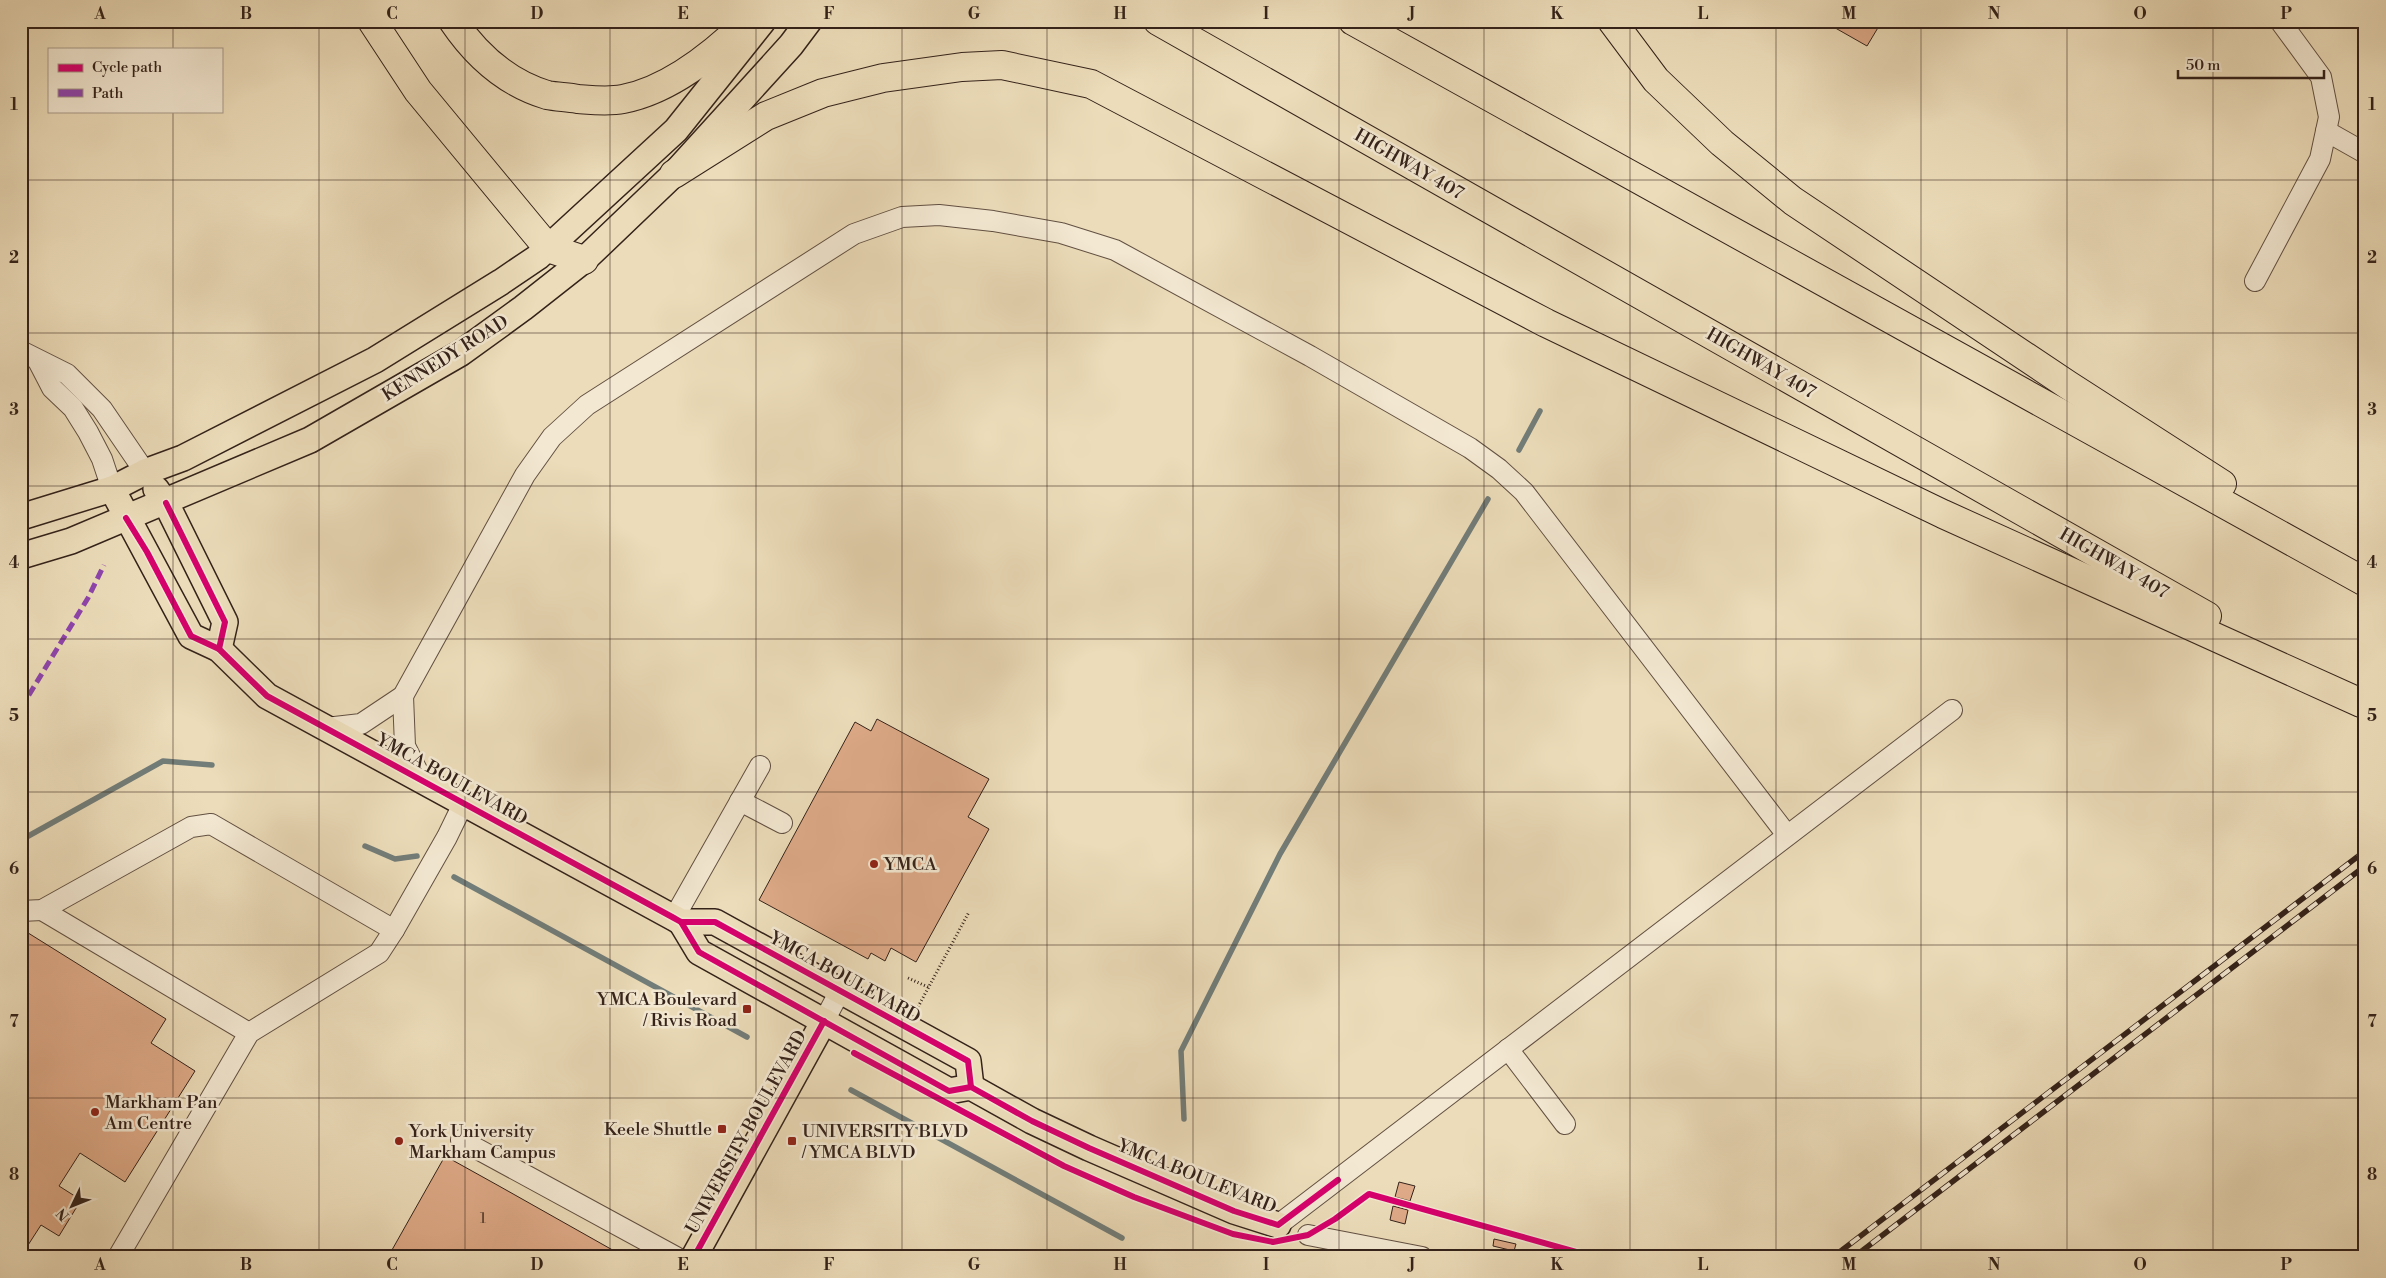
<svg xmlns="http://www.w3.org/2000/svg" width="2386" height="1278" viewBox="0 0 2386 1278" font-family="'Libre Bodoni',serif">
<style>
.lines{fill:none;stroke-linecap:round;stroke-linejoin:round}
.stream{stroke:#727d79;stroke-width:5.5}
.building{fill:#deaa88;stroke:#34221a}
.minor-casing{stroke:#625042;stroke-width:22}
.major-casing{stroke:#34221a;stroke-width:28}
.highway-casing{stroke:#34221a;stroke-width:30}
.path{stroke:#34221a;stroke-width:3;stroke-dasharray:1 2.5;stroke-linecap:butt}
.minor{stroke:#f3e8d2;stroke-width:20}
.major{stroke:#ecdcb9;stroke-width:25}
.highway{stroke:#ecdcb9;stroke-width:28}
.rail-casing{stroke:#34221a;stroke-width:5.5}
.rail{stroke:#f3e8d2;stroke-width:4;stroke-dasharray:11;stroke-linecap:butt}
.quiet{stroke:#8e44ad;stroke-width:5;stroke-dasharray:10 5;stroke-linecap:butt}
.cycleway-casing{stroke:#f3e8d2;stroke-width:9}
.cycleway{stroke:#d6006c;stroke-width:6}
.grid{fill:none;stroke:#34221a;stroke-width:1;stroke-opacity:0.55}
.poi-dot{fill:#8f2418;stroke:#f3e8d2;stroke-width:2}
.labels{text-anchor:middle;stroke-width:5;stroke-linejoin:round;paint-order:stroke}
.number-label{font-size:15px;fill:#5e4436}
.street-label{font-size:18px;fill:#34221a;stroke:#f3e8d2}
.poi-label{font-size:18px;fill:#34221a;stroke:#f3e8d2;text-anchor:start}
.neatline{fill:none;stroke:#34221a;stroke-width:2}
.grid-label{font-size:16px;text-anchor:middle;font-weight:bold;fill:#34221a}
</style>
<rect width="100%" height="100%" fill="#ecdcb9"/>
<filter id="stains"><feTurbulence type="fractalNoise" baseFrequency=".004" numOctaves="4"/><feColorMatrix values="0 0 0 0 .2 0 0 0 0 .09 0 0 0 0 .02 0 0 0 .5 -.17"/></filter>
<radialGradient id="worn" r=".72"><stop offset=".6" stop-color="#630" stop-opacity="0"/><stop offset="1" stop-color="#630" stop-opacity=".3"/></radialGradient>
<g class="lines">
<g class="stream">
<polyline points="150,21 153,26"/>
<polyline points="1519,450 1540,411"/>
<polyline points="23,839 163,761 212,765"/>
<polyline points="365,846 395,859 417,856"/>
<polyline points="454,877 747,1037"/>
<polyline points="851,1090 1122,1238"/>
<polyline points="1184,1119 1181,1051 1280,854 1488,499"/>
</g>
</g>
<g class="building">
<polygon points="1823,21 1882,21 1867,46"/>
<polygon points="877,719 989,779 968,817 989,829 916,962 891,948 885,961 871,953 868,959 759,900 855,722 871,731"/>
<polygon points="25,931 166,1019 151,1043 195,1071 125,1182 80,1153 59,1186 81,1200 59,1236 41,1225 21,1256 21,936"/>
<polygon points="445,1156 499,1186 625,1257 388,1257"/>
<polygon points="1399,1182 1415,1186 1410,1201 1395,1197"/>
<polygon points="1393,1206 1408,1210 1405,1224 1390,1220"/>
<polygon points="1494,1239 1516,1244 1514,1251 1493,1246"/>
</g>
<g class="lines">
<g class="minor-casing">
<g id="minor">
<polyline points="2326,131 2365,153"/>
<polyline points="2255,281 2320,159 2329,117 2321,77 2280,21"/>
<polyline points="21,351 67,374 102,409 145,472"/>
<polyline points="38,361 52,388 73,408 88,432 102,459 112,489"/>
<polyline points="403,696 405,746 422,780"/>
<polyline points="326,728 361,724 403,696 525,475 552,437 587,405 854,234 902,217 939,215 993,221 1061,233 1115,250 1310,356 1470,448 1499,469 1524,492 1787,835"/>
<polyline points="740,801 782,823"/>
<polyline points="42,910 249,1033"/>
<polyline points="21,911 42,910 191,827 211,824 394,930 447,837 464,802"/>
<polyline points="674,918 760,766"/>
<polyline points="824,1021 840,991"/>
<polyline points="1508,1049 1565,1124"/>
<polyline points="461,1140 676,1257"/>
<polyline points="1278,1225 1952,710"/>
<polyline points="1308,1235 1422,1257"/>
<polyline points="118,1257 249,1033 379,953 394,930"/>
</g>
</g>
<g class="major-casing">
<g id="major">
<polyline points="112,489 191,636 219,649 267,696 674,918 681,922 715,922 968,1061 971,1087"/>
<polyline points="156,489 166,503 225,622 219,649"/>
<polyline points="21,517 112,489 145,472 183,458 375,360 501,282 538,257 676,130 763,21"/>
<polyline points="21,556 71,541 310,440 461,353 523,308 584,260 674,174 791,45 809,21"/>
<polyline points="681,922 699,952 949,1091 971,1087 1032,1121 1089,1148 1234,1211 1278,1225"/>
<polyline points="694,1257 824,1021"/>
</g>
</g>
<g class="highway-casing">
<g id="highway">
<polyline points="372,21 418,91 533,230 548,248 584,260"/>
<path d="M 453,21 C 476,55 507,83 547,95 C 557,97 568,97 578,99 C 592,100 608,102 623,99 C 670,90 714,54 748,21"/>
<polyline points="1158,21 2207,616"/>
<polyline points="1353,21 2365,582"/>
<polyline points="1612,21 1656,80 1722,143 1793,201 2068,385 2222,484"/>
<polyline points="674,174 766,116 823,93 883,78 962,67 1002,65 1091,84 1546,323 1943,514 2361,703"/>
</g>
</g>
<g class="path">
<polyline points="908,978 928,987"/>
<polyline points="918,1007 969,912"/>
</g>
<use href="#minor" class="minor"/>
<use href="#major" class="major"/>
<use href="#highway" class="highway"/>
<g class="rail-casing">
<g id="rail">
<polyline points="1833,1257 2365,851"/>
<polyline points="1854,1257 2365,866"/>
</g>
</g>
<use href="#rail" class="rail"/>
<polyline class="quiet" points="21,708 88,598 104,565"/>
<g class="cycleway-casing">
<g id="cycleway">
<polyline points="166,503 225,622 219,649"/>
<polyline points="126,518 147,552 191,636 219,649 267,696 674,918 681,922 715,922 968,1061 971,1087"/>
<polyline points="681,922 699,952 949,1091 971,1087 1032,1121 1089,1148 1234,1211 1278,1225 1338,1180"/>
<polyline points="854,1053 1064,1166 1134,1197 1233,1234 1273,1242 1308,1235 1335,1219 1369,1194 1594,1257"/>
<polyline points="694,1257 824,1021"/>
</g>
</g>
<use href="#cycleway" class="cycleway"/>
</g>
<path class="grid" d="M 173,21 L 173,49M 319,21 L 319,1257M 465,21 L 465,1257M 610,21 L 610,1257M 756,21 L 756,1257M 902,21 L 902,1257M 1047,21 L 1047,1257M 1193,21 L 1193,1257M 1339,21 L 1339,1257M 1484,21 L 1484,1257M 1630,21 L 1630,1257M 1776,21 L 1776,1257M 1921,21 L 1921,1257M 2067,21 L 2067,1257M 2213,21 L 2213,1257M 173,111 L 173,1257M 21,180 L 2365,180M 21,333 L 2365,333M 21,486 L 2365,486M 21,639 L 2365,639M 21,792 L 2365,792M 21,945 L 2365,945M 21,1098 L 2365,1098"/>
<g class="poi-dot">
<circle cx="874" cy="864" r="5"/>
<rect x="742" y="1004" width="10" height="10" rx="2.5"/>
<circle cx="95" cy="1112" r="5"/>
<rect x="717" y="1124" width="10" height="10" rx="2.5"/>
<circle cx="399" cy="1141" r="5"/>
<rect x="787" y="1136" width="10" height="10" rx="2.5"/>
</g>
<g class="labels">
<g class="number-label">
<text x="483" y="1223">1</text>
</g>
<g class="street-label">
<text transform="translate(1409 164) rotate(30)" y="6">HIGHWAY 407</text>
<text transform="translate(445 358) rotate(-32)" y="6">KENNEDY ROAD</text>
<text transform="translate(1761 363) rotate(30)" y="6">HIGHWAY 407</text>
<text transform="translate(2114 563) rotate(30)" y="6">HIGHWAY 407</text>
<text transform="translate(452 779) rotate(29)" y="6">YMCA BOULEVARD</text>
<text transform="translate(845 977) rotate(29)" y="6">YMCA BOULEVARD</text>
<text transform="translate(746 1132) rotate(-61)" y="6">UNIVERSITY BOULEVARD</text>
<text transform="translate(1197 1176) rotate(22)" y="6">YMCA BOULEVARD</text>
</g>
<g class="poi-label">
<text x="884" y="870">YMCA</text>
<text x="737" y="1005" text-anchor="end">YMCA Boulevard<tspan x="737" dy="21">/ Rivis Road</tspan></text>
<text x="105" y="1108">Markham Pan<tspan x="105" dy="21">Am Centre</tspan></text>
<text x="712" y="1135" text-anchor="end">Keele Shuttle</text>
<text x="409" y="1137">York University<tspan x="409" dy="21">Markham Campus</tspan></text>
<text x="802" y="1137">UNIVERSITY BLVD<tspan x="802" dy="21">/ YMCA BLVD</tspan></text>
</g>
</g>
<rect width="2386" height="1278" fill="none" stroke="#ecdcb9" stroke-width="55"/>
<rect x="48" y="48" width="175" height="65" fill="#f3e8d2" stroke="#a79988"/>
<rect x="58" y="64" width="25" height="8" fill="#d6006c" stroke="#a79988"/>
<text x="92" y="72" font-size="15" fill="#34221a">Cycle path</text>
<rect x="58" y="89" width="25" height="8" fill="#8e44ad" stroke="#a79988"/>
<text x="92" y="98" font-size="15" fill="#34221a">Path</text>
<g transform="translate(72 1206) rotate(227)" stroke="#f3e8d2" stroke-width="4" paint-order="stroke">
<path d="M0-4L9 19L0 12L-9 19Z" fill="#34221a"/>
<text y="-8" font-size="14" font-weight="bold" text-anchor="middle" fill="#34221a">N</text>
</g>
<path d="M2178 70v8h146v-8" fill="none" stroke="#34221a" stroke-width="2.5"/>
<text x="2186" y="70" font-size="15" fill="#34221a" stroke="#f3e8d2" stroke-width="4" paint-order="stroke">50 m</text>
<rect x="28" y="28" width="2330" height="1222" class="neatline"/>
<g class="grid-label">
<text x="100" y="19">A</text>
<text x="246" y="19">B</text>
<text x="392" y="19">C</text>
<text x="537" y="19">D</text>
<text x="683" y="19">E</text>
<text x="829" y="19">F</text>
<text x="974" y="19">G</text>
<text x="1120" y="19">H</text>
<text x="1266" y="19">I</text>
<text x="1412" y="19">J</text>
<text x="1557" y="19">K</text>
<text x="1703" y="19">L</text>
<text x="1849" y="19">M</text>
<text x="1994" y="19">N</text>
<text x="2140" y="19">O</text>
<text x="2286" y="19">P</text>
<text x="14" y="110">1</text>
<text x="2372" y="110">1</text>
<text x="14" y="263">2</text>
<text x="2372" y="263">2</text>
<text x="14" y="415">3</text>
<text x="2372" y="415">3</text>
<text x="14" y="568">4</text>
<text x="2372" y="568">4</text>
<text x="14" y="721">5</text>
<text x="2372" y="721">5</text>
<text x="14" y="874">6</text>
<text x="2372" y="874">6</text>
<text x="14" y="1027">7</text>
<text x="2372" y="1027">7</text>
<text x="14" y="1180">8</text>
<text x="2372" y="1180">8</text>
<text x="100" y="1270">A</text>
<text x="246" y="1270">B</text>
<text x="392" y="1270">C</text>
<text x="537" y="1270">D</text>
<text x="683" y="1270">E</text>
<text x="829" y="1270">F</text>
<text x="974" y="1270">G</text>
<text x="1120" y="1270">H</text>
<text x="1266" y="1270">I</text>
<text x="1412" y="1270">J</text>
<text x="1557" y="1270">K</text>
<text x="1703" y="1270">L</text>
<text x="1849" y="1270">M</text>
<text x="1994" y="1270">N</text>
<text x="2140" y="1270">O</text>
<text x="2286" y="1270">P</text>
</g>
<rect width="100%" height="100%" filter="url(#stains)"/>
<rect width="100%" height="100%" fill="url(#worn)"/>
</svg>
